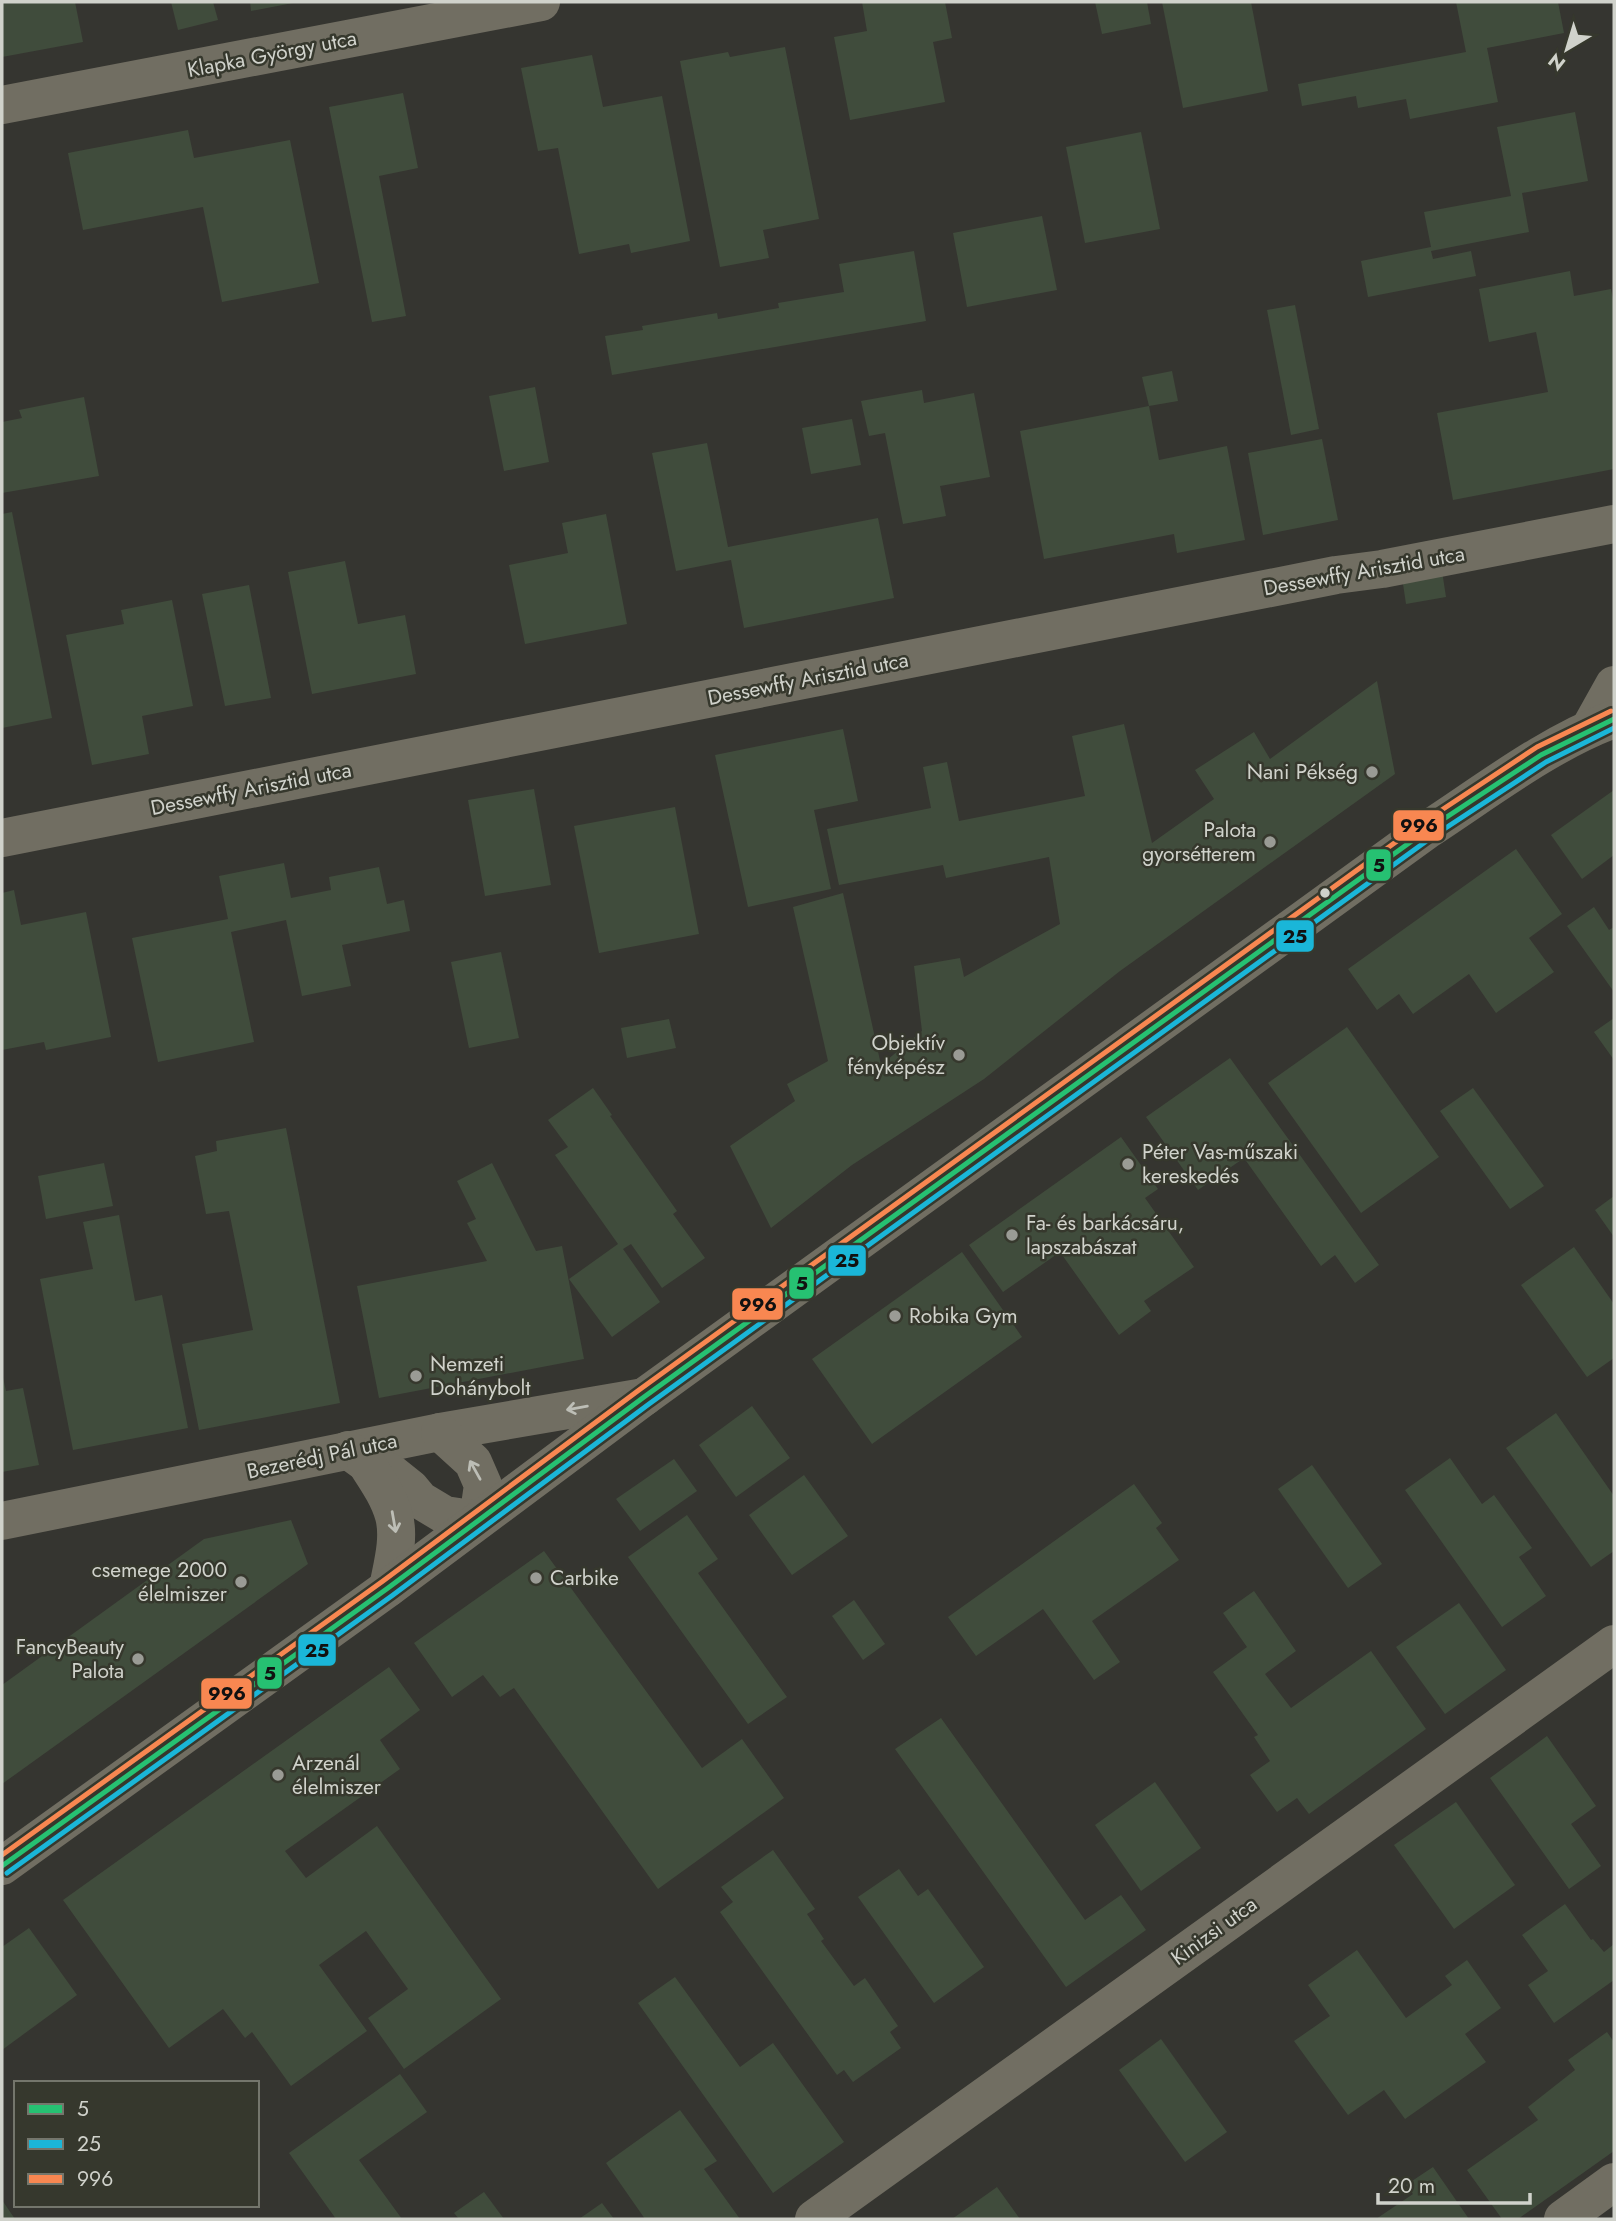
<svg xmlns="http://www.w3.org/2000/svg" width="1616" height="2221" viewBox="0 0 1616 2221" font-family="Jost,sans-serif">
<style>
.building{fill:#404c3c}
.lines{fill:none;stroke-linecap:round;stroke-linejoin:round}
.minor{stroke:#716e62;stroke-width:38}
.tertiary{stroke:#716e62;stroke-width:38}
.bus-1-casing{stroke:#36382d;stroke-width:10}
.bus-2-casing{stroke:#36382d;stroke-width:10}
.bus-3-casing{stroke:#36382d;stroke-width:10}
.bus-1{stroke:#26c172;stroke-width:5}
.bus-2{stroke:#1ab6d8;stroke-width:5}
.bus-3{stroke:#f88751;stroke-width:5}
.oneway{stroke:#bdbeb6}
.poi-dot{fill:#9a9b95;stroke:#36382d;stroke-width:2.5}
.bus-dot{fill:#d0d2cb;stroke:#36382d;stroke-width:2.5}
.labels{text-anchor:middle;stroke-width:5;stroke-linejoin:round;paint-order:stroke}
.street-label{font-size:21px;fill:#d0d2cb;stroke:#36382d}
.poi-label{font-size:21px;fill:#d0d2cb;stroke:#36382d;text-anchor:start}
.line-badge{stroke:#36382d;stroke-width:2.5}
.pale-badge-label{font-size:19px;text-anchor:middle;font-weight:bold;fill:#111}
</style>
<rect width="100%" height="100%" fill="#353530"/>
<g class="building">
<polygon points="2,2 75,2 83,42 2,57"/>
<polygon points="171,2 213,2 218,20 178,30"/>
<polygon points="250,2 293,2 293,3 251,11"/>
<polygon points="862,2 945,2 952,38 933,42 945,102 850,120 834,37 867,31"/>
<polygon points="1095,2 1147,2 1151,24 1102,34"/>
<polygon points="1162,2 1251,2 1268,91 1183,108"/>
<polygon points="1456,2 1558,2 1564,33 1487,48 1498,102 1410,119 1406,99 1358,108 1356,96 1302,106 1298,84 1466,52"/>
<polygon points="785,47 819,219 763,230 769,258 720,267 680,61 728,52 730,57"/>
<polygon points="592,55 603,107 662,96 690,241 631,253 629,244 579,254 558,148 538,151 521,68"/>
<polygon points="403,93 418,168 379,176 406,316 372,322 329,107"/>
<polygon points="1575,112 1588,181 1522,193 1529,232 1431,251 1433,259 1471,251 1476,276 1368,297 1361,261 1431,247 1424,212 1511,196 1497,127"/>
<polygon points="188,130 194,158 290,140 319,283 222,302 203,207 83,230 68,153"/>
<polygon points="1141,132 1160,229 1085,243 1066,147"/>
<polygon points="1042,216 1057,290 967,307 953,233"/>
<polygon points="914,251 926,321 612,375 605,336 643,330 642,326 717,313 718,319 779,308 778,303 844,292 839,264"/>
<polygon points="1570,271 1574,296 1611,289 1614,305 1614,469 1453,500 1437,413 1548,392 1536,332 1489,342 1479,289"/>
<polygon points="1295,305 1319,429 1291,435 1267,310"/>
<polygon points="1172,371 1178,401 1149,406 1142,377"/>
<polygon points="535,387 549,462 504,471 489,396"/>
<polygon points="922,390 924,403 974,393 990,477 940,486 946,516 903,524 885,433 869,436 861,401"/>
<polygon points="84,397 99,476 2,493 2,422 22,418 19,410"/>
<polygon points="1149,406 1159,460 1227,446 1245,540 1177,553 1174,534 1044,559 1020,431"/>
<polygon points="852,419 861,465 811,474 802,428"/>
<polygon points="1322,439 1338,520 1263,535 1248,453"/>
<polygon points="707,443 728,547 878,518 894,598 744,628 731,560 676,571 652,453"/>
<polygon points="12,512 52,718 2,728 2,514"/>
<polygon points="606,514 627,624 525,644 509,565 568,553 562,523"/>
<polygon points="345,561 358,624 405,615 416,674 312,694 288,572"/>
<polygon points="1442,571 1446,597 1406,604 1402,577"/>
<polygon points="249,585 271,698 225,706 202,594"/>
<polygon points="172,600 193,706 142,716 149,754 92,765 66,635 124,624 121,610"/>
<polygon points="1377,681 1395,774 1120,971 984,1079 852,1165 771,1228 730,1146 795,1101 787,1084 828,1061 793,907 843,893 881,1065 922,1031 914,966 960,958 964,977 1060,924 1049,857 946,878 943,865 839,885 827,829 931,808 923,767 947,762 959,821 1085,796 1072,736 1124,724 1152,843 1214,799 1195,770 1254,732 1270,759"/>
<polygon points="843,729 858,801 814,810 831,889 748,907 715,755"/>
<polygon points="534,789 551,885 485,896 468,800"/>
<polygon points="1614,790 1614,855 1582,879 1551,835"/>
<polygon points="675,807 699,934 599,953 574,826"/>
<polygon points="1516,849 1562,914 1529,938 1554,972 1496,1013 1469,974 1413,1014 1399,994 1377,1010 1348,969"/>
<polygon points="284,863 291,898 331,890 329,877 379,867 387,904 404,900 410,931 342,945 351,986 302,996 286,920 231,932 254,1042 158,1062 132,938 228,919 219,876"/>
<polygon points="14,890 21,925 86,912 111,1037 46,1050 44,1042 2,1050 2,893"/>
<polygon points="1594,907 1609,930 1614,927 1614,992 1567,926"/>
<polygon points="501,952 519,1038 469,1048 451,962"/>
<polygon points="1614,1018 1614,1060 1594,1032"/>
<polygon points="669,1019 676,1048 627,1058 621,1028"/>
<polygon points="1347,1027 1439,1157 1361,1213 1268,1083"/>
<polygon points="1230,1058 1379,1265 1355,1283 1335,1255 1321,1266 1244,1158 1198,1190 1146,1117"/>
<polygon points="593,1088 612,1115 610,1116 677,1211 673,1214 705,1258 662,1288 631,1244 623,1249 660,1302 612,1337 569,1279 618,1244 555,1155 568,1147 548,1120"/>
<polygon points="1473,1088 1544,1186 1510,1209 1440,1111"/>
<polygon points="286,1128 340,1403 199,1430 182,1344 253,1330 229,1211 206,1214 195,1156 217,1151 216,1141"/>
<polygon points="1121,1137 1158,1189 1145,1198 1194,1267 1144,1301 1151,1311 1119,1335 1060,1252 1003,1292 969,1245"/>
<polygon points="104,1163 113,1206 46,1219 38,1176"/>
<polygon points="492,1163 536,1251 562,1246 584,1359 379,1398 357,1286 487,1261 467,1223 476,1219 457,1181"/>
<polygon points="1614,1196 1614,1237 1595,1210"/>
<polygon points="119,1215 135,1301 162,1295 188,1428 73,1450 40,1279 93,1269 83,1222"/>
<polygon points="1574,1247 1614,1304 1614,1358 1587,1377 1521,1285"/>
<polygon points="962,1252 1022,1337 872,1444 812,1359"/>
<polygon points="2,1373 6,1391 23,1388 39,1465 2,1472"/>
<polygon points="752,1406 790,1458 736,1497 699,1445"/>
<polygon points="1556,1413 1614,1496 1614,1551 1591,1567 1506,1448"/>
<polygon points="1450,1458 1482,1504 1494,1495 1532,1548 1519,1557 1546,1596 1502,1627 1405,1490"/>
<polygon points="674,1459 697,1491 640,1531 616,1499"/>
<polygon points="1312,1465 1382,1564 1348,1588 1278,1489"/>
<polygon points="804,1475 848,1536 792,1575 749,1515"/>
<polygon points="1134,1484 1162,1523 1156,1528 1179,1560 1092,1621 1120,1662 1094,1680 1043,1609 976,1656 948,1617"/>
<polygon points="687,1515 718,1559 698,1573 787,1697 748,1724 628,1557"/>
<polygon points="291,1520 308,1564 2,1784 2,1685 204,1539"/>
<polygon points="544,1551 702,1768 742,1739 784,1798 658,1889 514,1688 500,1697 483,1675 452,1697 414,1643"/>
<polygon points="1254,1591 1296,1651 1265,1674 1291,1708 1371,1651 1426,1729 1309,1814 1297,1798 1277,1812 1250,1775 1270,1761 1254,1737 1258,1735 1213,1672 1247,1647 1223,1613"/>
<polygon points="854,1600 885,1644 863,1660 832,1616"/>
<polygon points="1459,1603 1506,1670 1445,1714 1396,1647"/>
<polygon points="389,1667 420,1710 380,1740 400,1769 285,1851 306,1878 377,1826 501,1999 404,2069 368,2018 408,1989 366,1931 319,1965 367,2031 291,2086 252,2032 245,2038 223,2009 169,2048 63,1900"/>
<polygon points="941,1718 1085,1920 1121,1895 1146,1930 1066,1987 895,1749"/>
<polygon points="1547,1736 1596,1806 1571,1824 1601,1866 1569,1889 1490,1778"/>
<polygon points="1155,1782 1201,1848 1141,1891 1095,1825"/>
<polygon points="1456,1802 1515,1885 1454,1929 1394,1845"/>
<polygon points="773,1850 815,1909 807,1914 824,1939 821,1941 854,1986 865,1978 898,2026 890,2032 901,2048 853,2082 844,2070 837,2075 720,1912 733,1902 721,1887"/>
<polygon points="899,1869 918,1896 928,1889 984,1967 934,2003 858,1897"/>
<polygon points="1565,1904 1591,1940 1593,1939 1604,1952 1614,1944 1614,1980 1554,2023 1528,1985 1548,1971 1522,1935"/>
<polygon points="29,1928 77,1995 2,2050 2,1947"/>
<polygon points="1357,1950 1406,2018 1452,1985 1445,1976 1467,1960 1501,2008 1465,2034 1486,2062 1405,2119 1384,2090 1348,2115 1294,2041 1330,2016 1308,1985"/>
<polygon points="675,1977 740,2067 773,2043 844,2142 773,2193 638,2003"/>
<polygon points="1607,2032 1614,2042 1614,2151 1518,2219 1502,2219 1467,2170 1538,2120 1528,2107 1575,2070 1568,2060"/>
<polygon points="1161,2039 1227,2132 1185,2162 1119,2070"/>
<polygon points="400,2074 427,2112 359,2160 402,2219 336,2219 289,2153"/>
<polygon points="680,2110 717,2161 704,2169 740,2219 645,2219 606,2163"/>
<polygon points="1433,2167 1469,2219 1376,2219 1413,2194 1406,2185"/>
<polygon points="997,2187 1020,2219 952,2219"/>
<polygon points="484,2192 504,2219 459,2219 454,2213"/>
<polygon points="2,2200 15,2219 2,2219"/>
<polygon points="602,2203 614,2219 579,2219"/>
</g>
<g class="lines">
<g class="minor">
<polyline points="2,105 541,2"/>
<polyline points="2,838 1336,575 1382,569 1614,524"/>
<polyline points="2,1521 440,1432 644,1397"/>
<polyline points="814,2219 1614,1644"/>
<polyline points="1563,2219 1614,2182"/>
</g>
<g class="tertiary">
<polyline points="1590,728 1614,685"/>
<polyline points="440,1432 473,1462 483,1485 478,1520"/>
<polyline points="348,1450 366,1463 390,1472 410,1488 420,1500 445,1515 478,1520"/>
<path d="M 366,1463 C 377,1480 389,1497 394,1516 C 400,1539 392,1566 388,1588"/>
<path d="M 2,1866 L 388,1588 L 644,1397 L 1427,830 C 1487,791 1547,744 1614,719"/>
</g>
<g class="bus-1-casing">
<polyline id="bus-1" points="2,1866 388,1588 644,1397 1427,830 1541,755 1614,719"/>
</g>
<g class="bus-2-casing">
<polyline id="bus-2" points="7,1873 393,1595 649,1404 1432,837 1546,762 1614,728"/>
</g>
<g class="bus-3-casing">
<polyline id="bus-3" points="2,1855 383,1581 639,1390 1422,823 1537,747 1611,711"/>
</g>
<use href="#bus-1" class="bus-1"/>
<use href="#bus-2" class="bus-2"/>
<use href="#bus-3" class="bus-3"/>
</g>
<defs><path id="oneway-shaft" d="M-6 0H5M1.5-3L5.5 0L1.5 3" fill="none" stroke-width="1.6" stroke-linecap="round" stroke-linejoin="round" transform="scale(1.75)"/></defs>
<g class="oneway">
<use href="#oneway-shaft" transform="translate(577 1408) rotate(170)"/>
<use href="#oneway-shaft" transform="translate(475 1470) rotate(-119)"/>
<use href="#oneway-shaft" transform="translate(394 1522) rotate(80)"/>
</g>
<g class="poi-dot">
<circle cx="1372" cy="772" r="7"/>
<circle cx="1270" cy="842" r="7"/>
<circle cx="959" cy="1055" r="7"/>
<circle cx="1128" cy="1164" r="7"/>
<circle cx="1012" cy="1235" r="7"/>
<circle cx="895" cy="1316" r="7"/>
<circle cx="416" cy="1376" r="7"/>
<circle cx="536" cy="1578" r="7"/>
<circle cx="241" cy="1582" r="7"/>
<circle cx="138" cy="1659" r="7"/>
<circle cx="278" cy="1775" r="7"/>
</g>
<circle class="bus-dot" cx="1325" cy="893" r="6"/>
<g class="labels">
<g class="street-label">
<text transform="translate(272 54) rotate(-11)" y="7">Klapka György utca</text>
<text transform="translate(1364 571) rotate(-10)" y="7">Dessewffy Arisztid utca</text>
<text transform="translate(808 679) rotate(-11)" y="7">Dessewffy Arisztid utca</text>
<text transform="translate(251 789) rotate(-11)" y="7">Dessewffy Arisztid utca</text>
<text transform="translate(322 1456) rotate(-12)" y="7">Bezerédj Pál utca</text>
<text transform="translate(1214 1931) rotate(-36)" y="7">Kinizsi utca</text>
</g>
<g class="poi-label">
<text x="1358" y="779" text-anchor="end">Nani Pékség</text>
<text x="1256" y="837" text-anchor="end">Palota<tspan x="1256" dy="24">gyorsétterem</tspan></text>
<text x="945" y="1050" text-anchor="end">Objektív<tspan x="945" dy="24">fényképész</tspan></text>
<text x="1142" y="1159">Péter Vas-műszaki<tspan x="1142" dy="24">kereskedés</tspan></text>
<text x="1026" y="1230">Fa- és barkácsáru,<tspan x="1026" dy="24">lapszabászat</tspan></text>
<text x="909" y="1323">Robika Gym</text>
<text x="430" y="1371">Nemzeti<tspan x="430" dy="24">Dohánybolt</tspan></text>
<text x="227" y="1577" text-anchor="end">csemege 2000<tspan x="227" dy="24">élelmiszer</tspan></text>
<text x="550" y="1585">Carbike</text>
<text x="124" y="1654" text-anchor="end">FancyBeauty<tspan x="124" dy="24">Palota</tspan></text>
<text x="292" y="1770">Arzenál<tspan x="292" dy="24">élelmiszer</tspan></text>
</g>
</g>
<g class="line-badge">
<rect x="1392" y="809" width="53" height="33" rx="7" fill="#f88751"/>
<rect x="1365" y="848" width="27" height="34" rx="7" fill="#26c172"/>
<rect x="1275" y="919" width="40" height="34" rx="7" fill="#1ab6d8"/>
<rect x="827" y="1244" width="40" height="33" rx="7" fill="#1ab6d8"/>
<rect x="788" y="1266" width="27" height="34" rx="7" fill="#26c172"/>
<rect x="731" y="1287" width="53" height="34" rx="7" fill="#f88751"/>
<rect x="297" y="1633" width="40" height="34" rx="7" fill="#1ab6d8"/>
<rect x="256" y="1656" width="27" height="34" rx="7" fill="#26c172"/>
<rect x="200" y="1677" width="53" height="33" rx="7" fill="#f88751"/>
</g>
<g class="pale-badge-label">
<text x="1419" y="832">996</text>
<text x="1379" y="872">5</text>
<text x="1295" y="943">25</text>
<text x="847" y="1267">25</text>
<text x="802" y="1290">5</text>
<text x="758" y="1311">996</text>
<text x="317" y="1657">25</text>
<text x="270" y="1680">5</text>
<text x="227" y="1700">996</text>
</g>
<rect width="1616" height="2221" fill="none" stroke="#d0d2cb" stroke-width="7"/>
<rect x="14" y="2081" width="245" height="126" fill="#36382d" stroke="#74766c" stroke-width="2"/>
<rect x="28" y="2104" width="35" height="10" fill="#26c172" stroke="#74766c" stroke-width="2"/>
<text x="77" y="2116" font-size="21" fill="#d0d2cb">5</text>
<rect x="28" y="2139" width="35" height="10" fill="#1ab6d8" stroke="#74766c" stroke-width="2"/>
<text x="77" y="2151" font-size="21" fill="#d0d2cb">25</text>
<rect x="28" y="2174" width="35" height="10" fill="#f88751" stroke="#74766c" stroke-width="2"/>
<text x="77" y="2186" font-size="21" fill="#d0d2cb">996</text>
<g transform="translate(1567 49) rotate(218)" stroke="#36382d" stroke-width="5" paint-order="stroke">
<path d="M0-5L12 26L0 18L-12 26Z" fill="#d0d2cb"/>
<text y="-10" font-size="19" font-weight="bold" text-anchor="middle" fill="#d0d2cb">N</text>
</g>
<path d="M1378 2193v10h152v-10" fill="none" stroke="#d0d2cb" stroke-width="3.5"/>
<text x="1388" y="2193" font-size="21" fill="#d0d2cb" stroke="#36382d" stroke-width="5" paint-order="stroke">20 m</text>
</svg>
